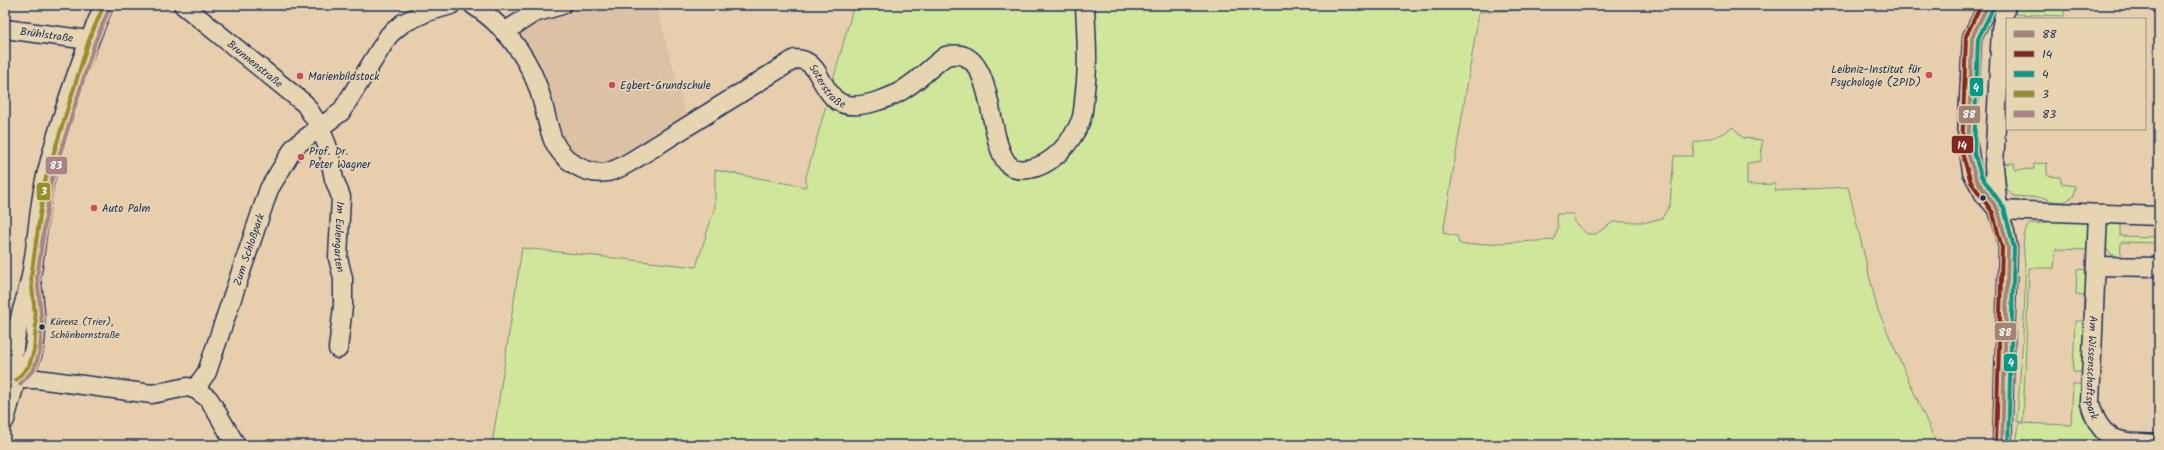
<svg xmlns="http://www.w3.org/2000/svg" width="2164" height="450" viewBox="0 0 2164 450" font-family="Kalam,sans-serif">
<style>
.built{fill:#ddc1a5}
.green{fill:#d0e69b;stroke:#768a7c}
.lines{fill:none;stroke-linecap:round;stroke-linejoin:round}
.minor-casing{stroke:#1b2f5e;stroke-width:21}
.minor{stroke:#e7d5b2;stroke-width:18}
.bus-1-casing{stroke:#e7d5b2;stroke-width:7}
.bus-2-casing{stroke:#e7d5b2;stroke-width:7}
.bus-3-casing{stroke:#e7d5b2;stroke-width:7}
.bus-4-casing{stroke:#e7d5b2;stroke-width:7}
.bus-5-casing{stroke:#e7d5b2;stroke-width:7}
.bus-1{stroke:#a28475;stroke-width:4}
.bus-2{stroke:#85261c;stroke-width:4}
.bus-3{stroke:#039a8a;stroke-width:4}
.bus-4{stroke:#988e2a;stroke-width:4}
.bus-5{stroke:#a98386;stroke-width:4}
.poi-dot{fill:#d1495b;stroke:#e7d5b2;stroke-width:1.5}
.bus-dot{fill:#1b2f5e;stroke:#e7d5b2;stroke-width:1.5}
.labels{text-anchor:middle;stroke-width:3.5;stroke-linejoin:round;paint-order:stroke}
.bus-label{font-size:10px;fill:#1b2f5e;stroke:#e7d5b2;text-anchor:start}
.street-label{font-size:11px;fill:#1b2f5e;stroke:#e7d5b2}
.poi-label{font-size:11px;fill:#1b2f5e;stroke:#e7d5b2;text-anchor:start}
.line-badge{stroke:#e7d5b2;stroke-width:1.5}
.badge-label{font-size:11px;text-anchor:middle;font-weight:bold;fill:#fff}
</style>
<rect width="100%" height="100%" fill="#e7cfad"/>
<filter id="ink" filterUnits="userSpaceOnUse"><feTurbulence type="fractalNoise" baseFrequency=".025" numOctaves="2"/><feDisplacementMap in="SourceGraphic" scale="8" xChannelSelector="R" yChannelSelector="G"/><feConvolveMatrix kernelMatrix="1 2 1 2 8 2 1 2 1" color-interpolation-filters="sRGB"/></filter>
<g filter="url(#ink)">
<polygon class="built" points="589,5 656,5 686,116 611,160 599,162 589,161 571,151 565,140 554,104 538,65 519,36 537,20"/>
<g class="green">
<path d="M 854,5 L 1610,5 L 1479,12 L 1443,233 L 1457,236 L 1459,243 L 1463,245 L 1554,240 L 1558,228 L 1556,214 L 1573,214 L 1574,222 L 1587,234 L 1596,234 L 1613,222 L 1647,222 L 1662,218 L 1670,205 L 1674,156 L 1693,156 L 1694,143 C 1711,136 1716,140 1733,127 L 1743,138 L 1762,140 L 1761,161 L 1747,163 L 1747,185 L 1775,184 L 1775,191 L 1848,187 L 1877,308 L 1937,445 L 492,445 L 522,248 L 696,267 L 715,207 L 715,170 L 806,187 L 806,177 Z"/>
<polygon points="2016,5 2065,5 2064,16 2015,14"/>
<polygon points="2014,163 2015,170 2034,169 2034,164 2047,163 2047,176 2060,177 2062,184 2075,186 2073,197 2064,202 2051,201 2046,198 2013,196 2007,189 2003,164"/>
<path d="M 2051,219 L 2086,222 L 2090,228 L 2091,250 L 2056,249 L 2054,268 L 2029,268 L 2023,422 L 2017,421 C 2020,370 2026,317 2025,265 C 2024,253 2020,233 2030,224 L 2045,223 Z"/>
<polygon points="2120,221 2120,236 2159,237 2159,243 2121,242 2120,258 2111,254 2105,247 2106,229 2112,223"/>
<polygon points="2077,269 2091,270 2089,310 2083,310 2084,295 2076,294"/>
<polygon points="2075,321 2088,321 2086,372 2073,372"/>
<polygon points="2073,384 2086,384 2113,445 2018,445 2017,438 2019,423 2071,425"/>
</g>
<g class="lines">
<g class="minor-casing">
<g id="minor">
<path id="s1" d="M 183,5 L 305,104 L 320,127 L 328,148 L 334,179 L 341,197 L 338,258 L 343,278 L 343,306 L 338,349"/>
<path id="s2" d="M 473,5 C 500,22 524,51 536,82 C 544,101 546,122 553,140 C 562,160 585,176 608,172 C 617,170 627,164 635,159 L 795,59 C 808,59 815,67 820,78 C 825,86 829,94 836,100 C 853,114 895,97 910,85 C 923,76 933,65 946,56 C 997,42 985,139 1008,164 C 1014,170 1020,170 1028,169 C 1052,166 1072,142 1081,120 C 1084,111 1084,99 1085,90 C 1089,62 1086,33 1085,5"/>
<polyline points="1988,5 1972,37 1967,139 1972,172 1984,194 1998,210"/>
<path id="s3" d="M 5,29 L 89,40"/>
<polyline points="504,32 534,13 562,5"/>
<polyline points="1998,210 2159,216"/>
<path id="s4" d="M 2098,214 L 2090,403 C 2101,445 2122,442 2159,444"/>
<polyline points="2096,266 2159,267"/>
<path id="s5" d="M 5,379 L 37,379 L 152,394 L 187,387 L 195,389 L 207,372 L 269,189 L 295,146 L 341,112 L 389,35 L 403,23 L 427,12 L 451,5"/>
<path d="M 16,380 C 6,349 25,307 31,276 C 37,245 38,212 45,180 C 59,121 80,61 104,5"/>
<path d="M 16,380 C 44,356 35,316 32,284"/>
<polyline points="195,389 209,399 236,445"/>
<polyline points="5,420 16,380"/>
<polyline points="2002,445 2008,248 2005,232 1998,210 1994,166 2001,29 2006,5"/>
</g>
</g>
<use href="#minor" class="minor"/>
<g class="bus-1-casing">
<polyline id="bus-1" points="1988,5 1972,37 1968,153 1976,179 1998,210 2008,248 2002,445"/>
</g>
<g class="bus-2-casing">
<polyline id="bus-2" points="1981,5 1966,36 1962,153 1971,182 1993,213 2002,248 1996,445"/>
</g>
<g class="bus-3-casing">
<polyline id="bus-3" points="1993,8 1978,39 1974,152 1981,176 2004,208 2014,248 2008,445"/>
</g>
<g class="bus-4-casing">
<polyline id="bus-4" points="16,380 29,366 34,350 36,324 31,277 45,181 89,40 104,5"/>
</g>
<g class="bus-5-casing">
<polyline id="bus-5" points="20,384 34,369 40,351 42,324 37,277 51,182 95,42 110,7"/>
</g>
<use href="#bus-1" class="bus-1"/>
<use href="#bus-2" class="bus-2"/>
<use href="#bus-3" class="bus-3"/>
<use href="#bus-4" class="bus-4"/>
<use href="#bus-5" class="bus-5"/>
</g>
</g>
<g class="poi-dot">
<circle cx="1929" cy="75" r="4"/>
<circle cx="300" cy="76" r="4"/>
<circle cx="612" cy="85" r="4"/>
<circle cx="301" cy="157" r="4"/>
<circle cx="94" cy="208" r="4"/>
</g>
<g class="bus-dot">
<circle cx="1983" cy="198" r="3.5"/>
<circle cx="42" cy="327" r="3.5"/>
</g>
<g class="labels">
<g class="bus-label">
<text x="50" y="325">Kürenz (Trier),<tspan x="50" dy="13">Schönbornstraße</tspan></text>
</g>
<g class="street-label">
<text dy="4" stroke="none"><textPath href="#s3" startOffset="42">Brühlstraße</textPath></text>
<text dy="4" stroke="none"><textPath href="#s1" startOffset="93">Brunnenstraße</textPath></text>
<text dy="4" stroke="none"><textPath href="#s2" startOffset="493">Soterstraße</textPath></text>
<text dy="4" stroke="none"><textPath href="#s1" startOffset="298">Im Eulengarten</textPath></text>
<text dy="4" stroke="none"><textPath href="#s5" startOffset="342">Zum Schloßpark</textPath></text>
<text dy="4" stroke="none"><textPath href="#s4" startOffset="154">Am Wissenschaftspark</textPath></text>
</g>
<g class="poi-label">
<text x="1921" y="73" text-anchor="end">Leibniz-Institut für<tspan x="1921" dy="13">Psychologie (ZPID)</tspan></text>
<text x="308" y="80">Marienbildstock</text>
<text x="620" y="89">Egbert-Grundschule</text>
<text x="309" y="155">Prof. Dr.<tspan x="309" dy="13">Peter Wagner</tspan></text>
<text x="102" y="212">Auto Palm</text>
</g>
</g>
<g class="line-badge">
<rect x="1969" y="77" width="15" height="20" rx="4" fill="#039a8a"/>
<rect x="1958" y="105" width="23" height="19" rx="4" fill="#a28475"/>
<rect x="1951" y="135" width="23" height="19" rx="4" fill="#85261c"/>
<rect x="45" y="156" width="23" height="19" rx="4" fill="#a98386"/>
<rect x="36" y="182" width="15" height="19" rx="4" fill="#988e2a"/>
<rect x="1994" y="322" width="23" height="19" rx="4" fill="#a28475"/>
<rect x="2003" y="353" width="15" height="19" rx="4" fill="#039a8a"/>
</g>
<g class="badge-label">
<text x="1976" y="91">4</text>
<text x="1969" y="118">88</text>
<text x="1962" y="149">14</text>
<text x="56" y="169">83</text>
<text x="44" y="195">3</text>
<text x="2005" y="336">88</text>
<text x="2011" y="366">4</text>
</g>
<rect width="2164" height="450" fill="none" stroke="#e7d5b2" stroke-width="20"/>
<rect x="10" y="10" width="2144" height="430" fill="none" stroke="#1b2f5e" stroke-width="1.5" filter="url(#ink)"/>
<rect x="2006" y="18" width="140" height="112" fill="#e7d5b2" stroke="#959390"/>
<rect x="2014" y="31" width="20" height="6" fill="#a28475" stroke="#959390"/>
<text x="2042" y="38" font-size="12" fill="#1b2f5e">88</text>
<rect x="2014" y="51" width="20" height="6" fill="#85261c" stroke="#959390"/>
<text x="2042" y="58" font-size="12" fill="#1b2f5e">14</text>
<rect x="2014" y="71" width="20" height="6" fill="#039a8a" stroke="#959390"/>
<text x="2042" y="78" font-size="12" fill="#1b2f5e">4</text>
<rect x="2014" y="91" width="20" height="6" fill="#988e2a" stroke="#959390"/>
<text x="2042" y="98" font-size="12" fill="#1b2f5e">3</text>
<rect x="2014" y="111" width="20" height="6" fill="#a98386" stroke="#959390"/>
<text x="2042" y="118" font-size="12" fill="#1b2f5e">83</text>
</svg>
